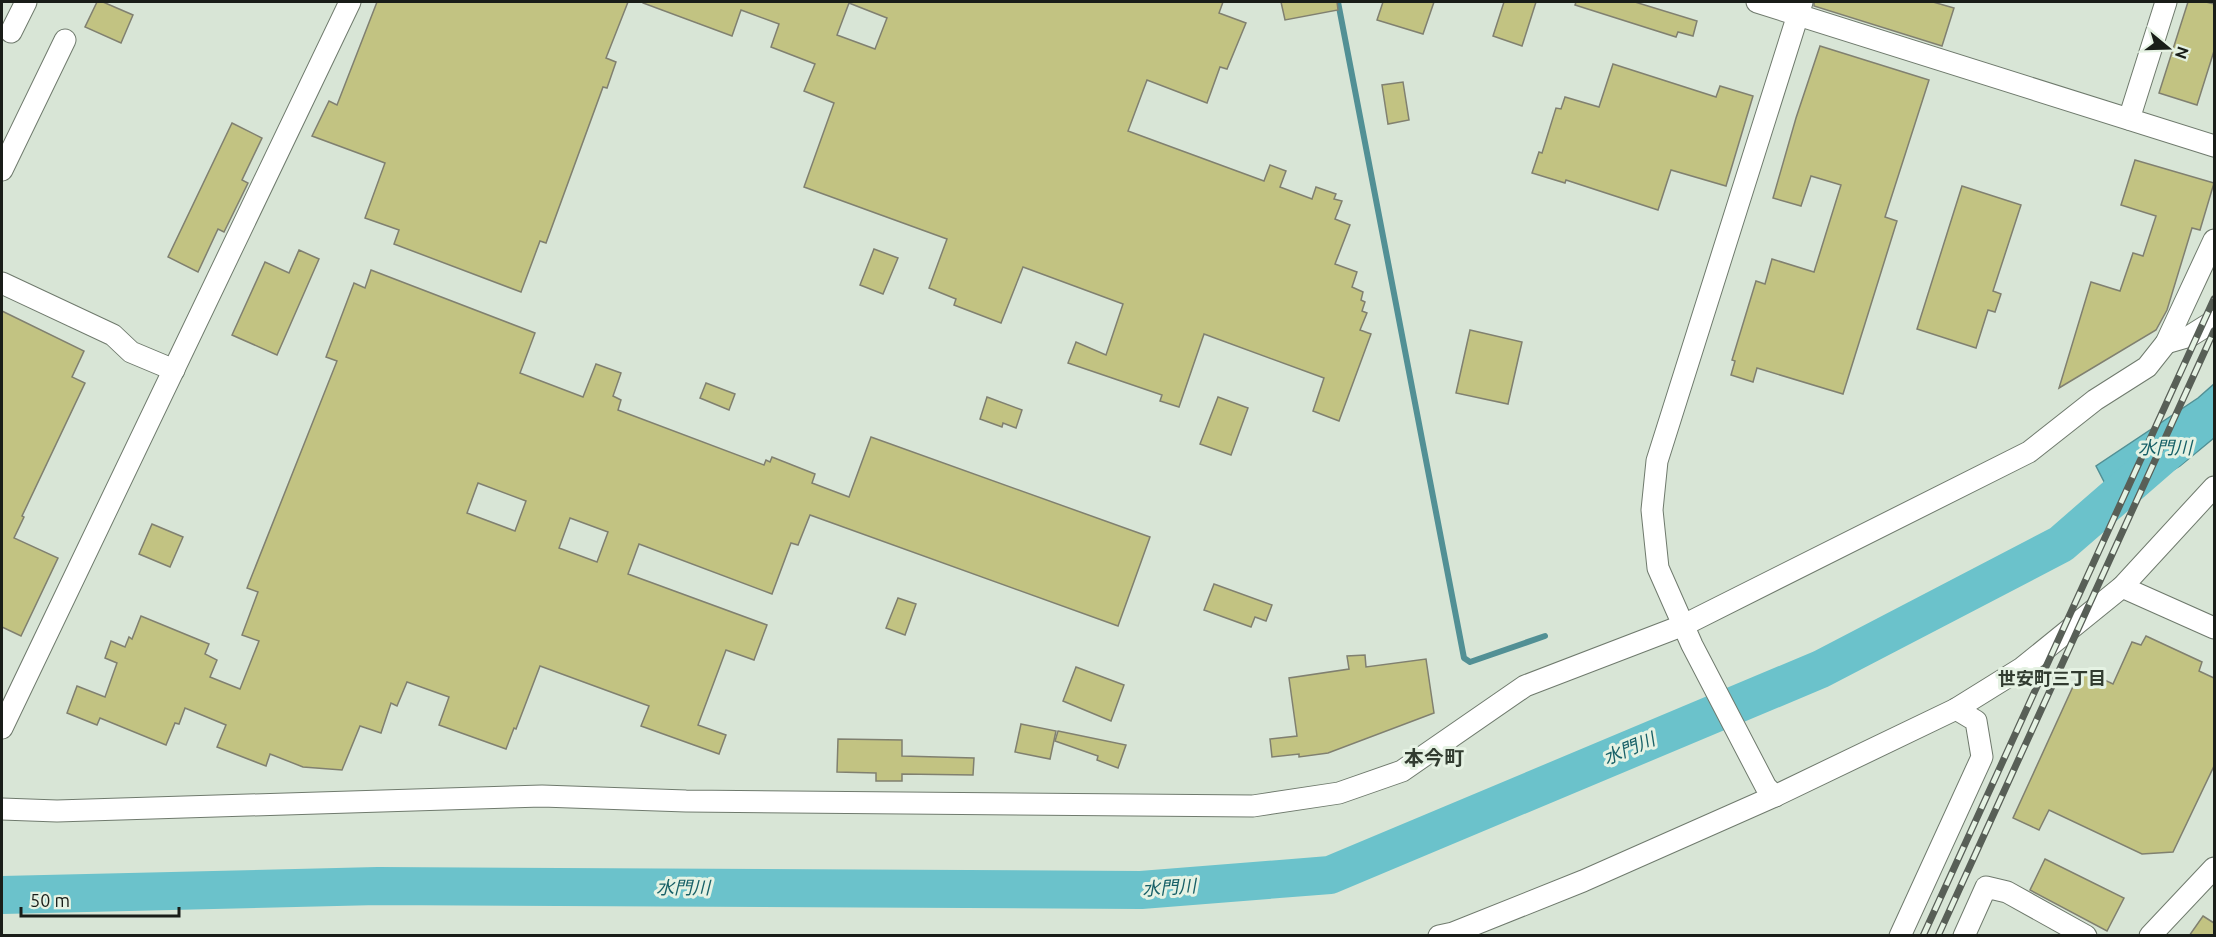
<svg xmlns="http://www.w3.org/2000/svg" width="2216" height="937" viewBox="0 0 2216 937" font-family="Ubuntu,'Noto Sans JP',sans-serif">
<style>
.water{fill:#6bc2cb;stroke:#529095;stroke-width:1.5}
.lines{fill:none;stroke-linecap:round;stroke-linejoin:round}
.stream{stroke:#529095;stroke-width:6}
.river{stroke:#6bc2cb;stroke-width:38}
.building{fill:#c2c382;stroke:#808070;stroke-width:1.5;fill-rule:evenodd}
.minor-casing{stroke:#6f7a6d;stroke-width:23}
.minor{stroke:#fff;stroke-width:21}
.rail-casing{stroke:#585f57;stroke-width:7}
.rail{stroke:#e5f2e3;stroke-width:4.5;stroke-dasharray:14;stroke-linecap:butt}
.labels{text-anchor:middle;stroke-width:6;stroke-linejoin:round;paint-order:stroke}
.water-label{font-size:18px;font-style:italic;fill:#176067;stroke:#e5f2e3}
.neighbourhood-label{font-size:18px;font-weight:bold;fill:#323c30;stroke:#e5f2e3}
.quarter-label{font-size:20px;font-weight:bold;fill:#323c30;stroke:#e5f2e3}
</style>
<rect width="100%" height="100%" fill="#d8e5d6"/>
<polygon class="water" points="2214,384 2214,438 2180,466 2116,505 2096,466 2198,398"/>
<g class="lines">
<polyline class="stream" points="1338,2 1464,658 1470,662 1545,636"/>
<polyline class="river" points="2,895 378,886 1141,890 1330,875 1821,669 2061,544 2214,411"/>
</g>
<g class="building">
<polygon points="97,2 103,2 133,15 121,43 85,27"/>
<polygon points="377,2 628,2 606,58 616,62 607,88 603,87 546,243 540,241 521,292 394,244 399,230 365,218 385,163 312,136 329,101 337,105"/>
<path d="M 643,2 L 1223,2 L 1219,13 L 1246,23 L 1227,69 L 1220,67 L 1207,103 L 1147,80 L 1128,131 L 1264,181 L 1270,165 L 1286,171 L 1280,187 L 1312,199 L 1316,187 L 1336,194 L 1334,199 L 1342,201 L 1335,219 L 1350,225 L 1335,264 L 1357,272 L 1352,287 L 1363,292 L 1361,300 L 1365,302 L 1362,311 L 1367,313 L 1360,330 L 1371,334 L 1339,421 L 1313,411 L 1324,378 L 1204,334 L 1179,407 L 1160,401 L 1162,395 L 1068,363 L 1076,342 L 1106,355 L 1123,304 L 1023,267 L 1001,323 L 954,305 L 956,299 L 929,288 L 947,239 L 804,187 L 834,103 L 804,91 L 815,64 L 771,47 L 779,24 L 741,10 L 732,36 L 643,3 ZM 849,3 L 887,18 L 875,49 L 837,35 Z"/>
<polygon points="1281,2 1337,2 1338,10 1285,20"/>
<polygon points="1383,2 1434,2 1423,34 1377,20"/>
<polygon points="1504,2 1536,2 1522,46 1493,36"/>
<polygon points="1576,2 1635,2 1697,21 1693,36 1678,32 1676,37 1575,5"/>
<polygon points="1814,2 1933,2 1954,8 1942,46 1814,6"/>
<polygon points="2188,2 2206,2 2214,4 2214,51 2197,105 2159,93"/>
<polygon points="1820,46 1929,80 1885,217 1897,221 1843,394 1757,368 1753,382 1731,375 1735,361 1732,360 1756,281 1765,284 1772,259 1814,272 1841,185 1811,176 1801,206 1773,198 1796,118"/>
<polygon points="1613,64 1716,97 1720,86 1753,96 1726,186 1671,170 1658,210 1566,180 1565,183 1532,173 1539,152 1542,153 1556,108 1561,109 1565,97 1599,107"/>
<polygon points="1403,82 1409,120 1388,124 1382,85"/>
<polygon points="232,123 262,138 242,180 248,183 224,232 218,229 198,272 168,257"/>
<polygon points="2135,160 2214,183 2200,230 2192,228 2167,310 2156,330 2059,388 2091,282 2120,291 2133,253 2143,256 2156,216 2121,205"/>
<polygon points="1962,186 2021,205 1993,291 2001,294 1995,312 1988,310 1976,348 1917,329"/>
<polygon points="874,249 898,258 883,294 860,285"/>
<polygon points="299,250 319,259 277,355 232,335 265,262 289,273"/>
<path d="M 371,270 L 535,333 L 520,373 L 583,397 L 596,364 L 621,373 L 613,396 L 621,400 L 618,410 L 764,465 L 766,460 L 770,462 L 772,457 L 815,474 L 812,483 L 849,497 L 871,437 L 1150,537 L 1118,626 L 810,515 L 798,545 L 791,543 L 772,594 L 639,544 L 628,574 L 767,625 L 754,660 L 726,650 L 698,725 L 726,735 L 719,754 L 641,726 L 649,706 L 540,666 L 516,729 L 514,728 L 506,749 L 439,725 L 449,697 L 407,682 L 397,706 L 391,703 L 381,733 L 360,726 L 342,770 L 303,767 L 270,754 L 266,766 L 217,747 L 226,725 L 185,708 L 179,724 L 175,723 L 166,745 L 100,718 L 97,725 L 67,713 L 77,686 L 105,697 L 117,663 L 105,658 L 111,641 L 125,647 L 129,637 L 132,639 L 141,616 L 209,644 L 205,654 L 217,660 L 210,677 L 240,689 L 259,641 L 242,635 L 258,592 L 247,588 L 337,361 L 326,357 L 354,283 L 365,288 ZM 478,483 L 526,501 L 515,531 L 467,513 ZM 570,518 L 608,532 L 597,562 L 559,548 Z"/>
<polygon points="2,311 84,351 72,377 85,383 22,516 24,517 14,538 58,558 21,636 2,627"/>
<polygon points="1470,330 1522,342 1508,404 1456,393"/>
<polygon points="706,383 735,394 729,410 700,398"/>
<polygon points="987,397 1022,410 1016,428 1003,423 1002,427 980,419"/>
<polygon points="1218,397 1248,408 1231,455 1200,444"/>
<polygon points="152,524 183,537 170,567 139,554"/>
<polygon points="1214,584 1272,605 1266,621 1255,617 1251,627 1204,610"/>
<polygon points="898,598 916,604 905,635 886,628"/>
<polygon points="2146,636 2202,662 2199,671 2214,678 2214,766 2173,852 2142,854 2049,810 2039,830 2013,818 2081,669 2113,684 2132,642 2141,645"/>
<polygon points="1365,655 1366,667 1426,659 1434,713 1328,753 1299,757 1299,754 1272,757 1270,739 1297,736 1289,678 1349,669 1347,656"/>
<polygon points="1076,667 1124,685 1111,721 1063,701"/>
<polygon points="1021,724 1056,731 1050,759 1015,752"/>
<polygon points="1058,731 1126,745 1118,768 1097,760 1098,756 1055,741"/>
<polygon points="838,739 902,740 902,756 974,758 973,775 902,774 902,781 876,781 876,773 837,772"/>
<polygon points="2045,859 2124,898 2107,931 2030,890"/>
<polygon points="2203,916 2214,923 2214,936 2189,936"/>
</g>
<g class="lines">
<g class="minor-casing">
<g id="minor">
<polyline points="1757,2 2214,146"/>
<polyline points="11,32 26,2"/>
<polyline points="2129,119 2166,2"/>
<polyline points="2,170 65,40"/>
<polyline points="2,283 113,335 131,352 174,370"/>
<polyline points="2166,343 2190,336 2214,321"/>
<polyline points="2122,587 2214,628"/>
<polyline points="2,728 350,2"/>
<polyline points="1775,796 1766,787 1692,645 1658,568 1652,510 1657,461 1802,2"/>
<polyline points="2,809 57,811 542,796 686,801 1253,806 1339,793 1402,771 1525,686 1684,625 2029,452 2095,400 2147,367 2166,343 2214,240"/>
<polyline points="1439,936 1453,933 1583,881 1775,796 1956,709 2022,668 2122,587 2214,487"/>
<polyline points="1900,936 1982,757 1976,721 1956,709"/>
<polyline points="1964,936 1986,887 2007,892 2086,936"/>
<polyline points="2150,936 2214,868"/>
</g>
</g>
<use href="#minor" class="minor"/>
<g class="rail-casing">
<g id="rail">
<polyline points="1923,936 2214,299"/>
<polyline points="1938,936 2214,331"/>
</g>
</g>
<use href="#rail" class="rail"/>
</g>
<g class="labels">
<g class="water-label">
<text x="2165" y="454">水門川</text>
<text transform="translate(1629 749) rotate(-23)" y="6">水門川</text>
<text x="683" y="894">水門川</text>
<text transform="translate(1169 888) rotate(-4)" y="6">水門川</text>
</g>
<g class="neighbourhood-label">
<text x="2052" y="685">世安町三丁目</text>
</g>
<g class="quarter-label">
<text x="1434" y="765">本今町</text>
</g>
</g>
<rect width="2216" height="937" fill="none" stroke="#191d18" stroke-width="6"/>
<g transform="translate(2168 48) rotate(109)" stroke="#e5f2e3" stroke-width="4.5" paint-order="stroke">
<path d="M0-4.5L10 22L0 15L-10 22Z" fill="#191d18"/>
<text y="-9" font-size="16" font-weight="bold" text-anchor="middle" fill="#191d18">N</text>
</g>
<path d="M21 907v9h158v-9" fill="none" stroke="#191d18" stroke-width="3"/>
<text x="30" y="907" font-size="18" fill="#191d18" stroke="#e5f2e3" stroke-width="4.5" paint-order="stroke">50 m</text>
</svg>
